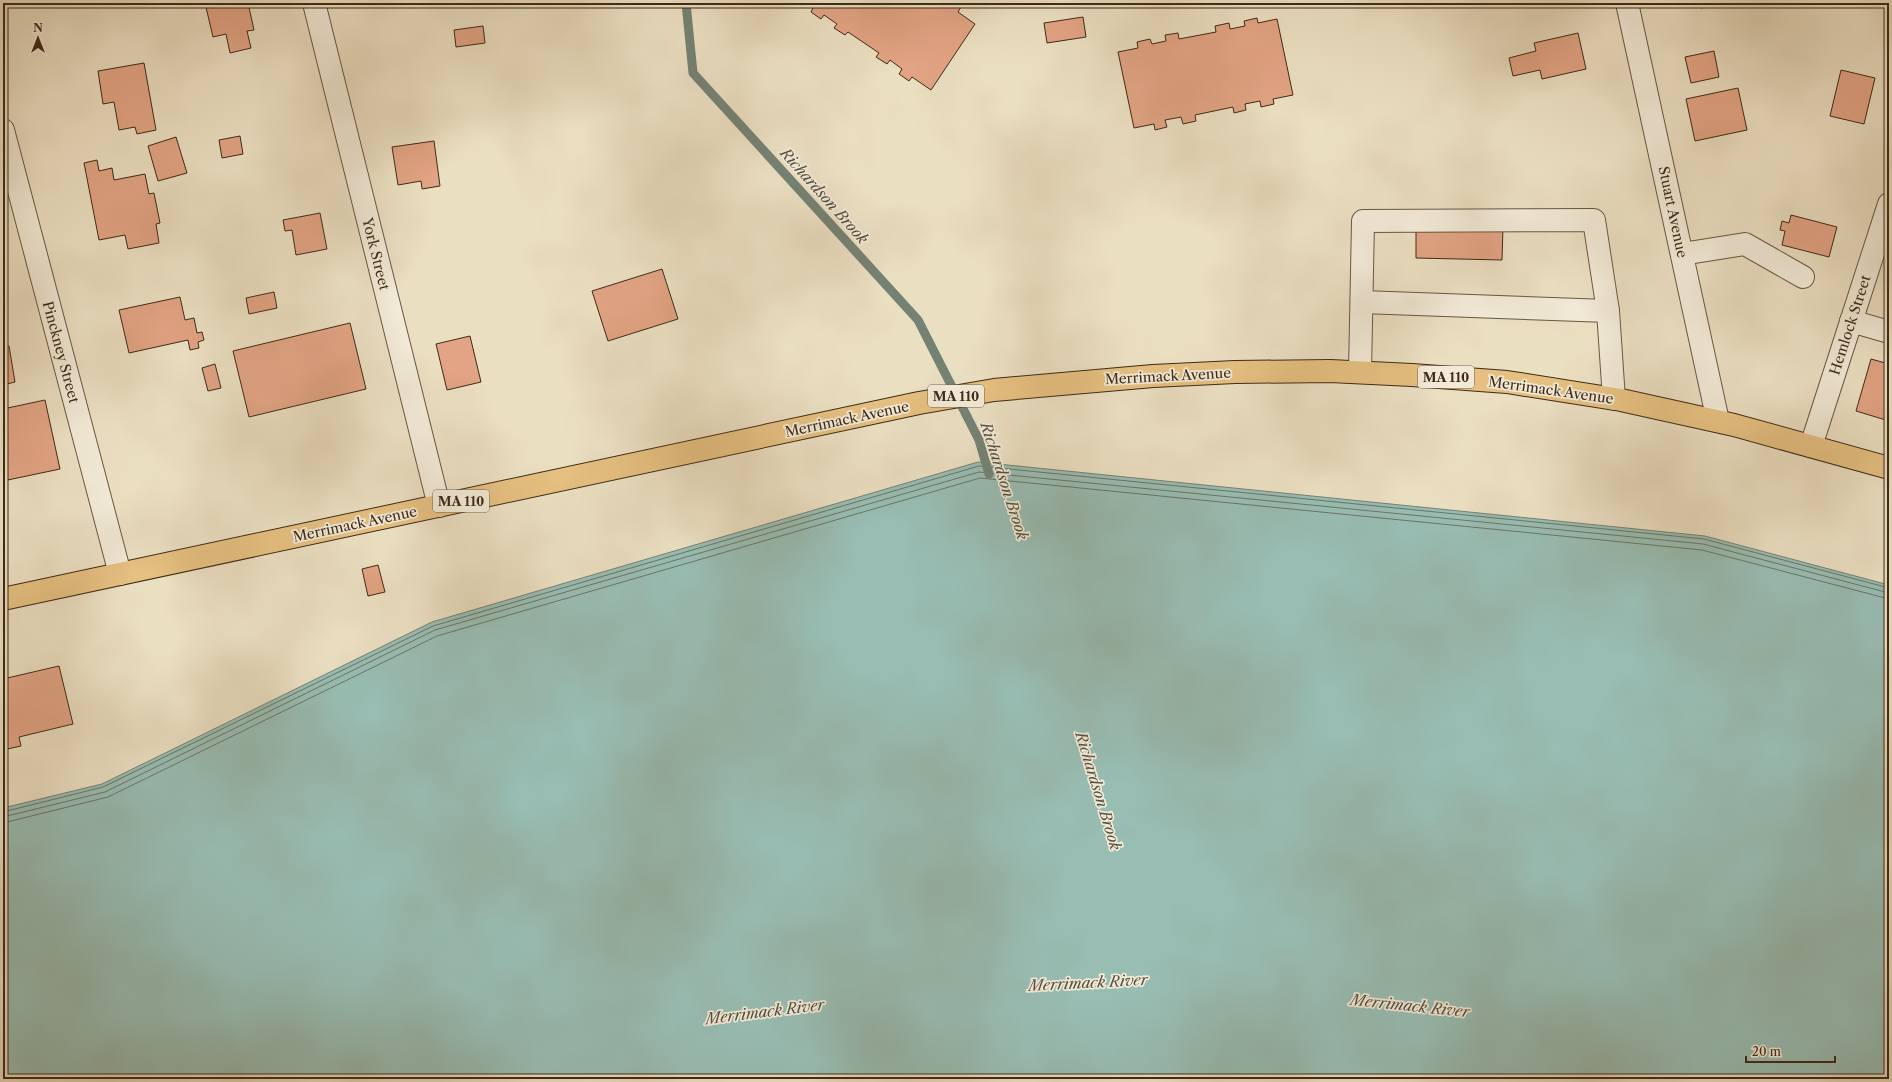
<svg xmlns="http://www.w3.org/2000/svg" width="1892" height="1082" viewBox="0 0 1892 1082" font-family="'Libre Caslon Text',serif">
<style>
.water{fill:#98bdb3;stroke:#748275}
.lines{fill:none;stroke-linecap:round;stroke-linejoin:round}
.shore{stroke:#6b7465;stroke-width:1}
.stream{stroke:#748275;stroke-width:9}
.building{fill:#e2a484;stroke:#3e2a17}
.minor-casing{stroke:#695742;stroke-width:24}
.major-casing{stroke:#3e2a17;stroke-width:24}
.minor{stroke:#f2ead7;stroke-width:22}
.major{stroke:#e6c081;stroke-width:22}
.labels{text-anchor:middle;stroke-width:3.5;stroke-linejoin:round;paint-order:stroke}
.shield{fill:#f2ead7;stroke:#746451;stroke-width:1}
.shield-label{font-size:13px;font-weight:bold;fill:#3e2a17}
.street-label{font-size:14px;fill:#3e2a17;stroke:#f2ead7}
.water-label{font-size:15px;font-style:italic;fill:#544f3e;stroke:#f2ead7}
</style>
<rect width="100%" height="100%" fill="#ebdfc2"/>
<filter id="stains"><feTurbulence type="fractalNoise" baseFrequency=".005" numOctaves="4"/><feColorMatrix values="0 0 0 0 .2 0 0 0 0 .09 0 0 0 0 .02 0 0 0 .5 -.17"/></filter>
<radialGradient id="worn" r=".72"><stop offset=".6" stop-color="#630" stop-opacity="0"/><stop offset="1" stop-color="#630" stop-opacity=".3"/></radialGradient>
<polygon class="water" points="978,462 1705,536 1889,585 1889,1079 3,1079 3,808 102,784 432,622"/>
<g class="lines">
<g class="shore">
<polyline points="3,812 103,787 433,626 979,466 1704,539 1889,588"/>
<polyline points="3,817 105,792 435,630 979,472 1703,544 1889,593"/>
<polyline points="3,823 108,797 437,636 980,478 1702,550 1889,599"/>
</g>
<polyline class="stream" points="686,3 693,73 918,320 979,440 989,474"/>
</g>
<g class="building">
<polygon points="205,3 248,3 254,30 247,31 251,48 230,53 226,34 213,37"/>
<polygon points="806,3 955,3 961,7 958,12 975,24 931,90 912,77 909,81 899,74 902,69 890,60 887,64 876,57 879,53 848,32 845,35 834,28 837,24 824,15 821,19 811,12 813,8"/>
<polygon points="1700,3 1724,3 1701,8"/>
<polygon points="1083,17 1086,37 1047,43 1044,23"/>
<polygon points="1257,18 1258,23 1277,19 1293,95 1273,99 1274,104 1261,107 1260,101 1245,104 1246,110 1234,113 1233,107 1195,115 1196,121 1183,124 1181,117 1165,120 1167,127 1155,130 1154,124 1134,128 1118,52 1138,48 1137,42 1150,39 1152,44 1166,41 1165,35 1178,33 1179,39 1216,32 1215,26 1229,23 1230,29 1245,26 1244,21"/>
<polygon points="483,26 485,43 456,47 454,30"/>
<polygon points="1578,33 1586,69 1542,79 1540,70 1513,76 1509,58 1536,51 1534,43"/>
<polygon points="1714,51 1719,77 1691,83 1685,57"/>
<polygon points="144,63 156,130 137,134 135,127 119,130 114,102 103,104 98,71"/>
<polygon points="1841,70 1875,78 1864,124 1830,116"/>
<polygon points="1738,88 1747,130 1695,141 1686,99"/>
<polygon points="240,136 243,154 222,158 219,140"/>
<polygon points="176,137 187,173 158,181 148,146"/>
<polygon points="434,141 440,186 422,189 421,181 398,185 392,147"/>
<polygon points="97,160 99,171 112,168 114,180 145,174 149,194 154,193 160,223 156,224 159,243 128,249 125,235 99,240 84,163"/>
<polygon points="320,213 327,249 296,255 292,230 285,231 283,220"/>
<polygon points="1791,215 1837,227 1829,257 1782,245 1785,231 1780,230 1782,221 1789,223"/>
<polygon points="1416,225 1503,227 1502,260 1416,258"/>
<polygon points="662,269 678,319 608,341 592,291"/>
<polygon points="274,292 277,308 249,314 246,298"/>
<polygon points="180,297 185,320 194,318 197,333 202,332 204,340 198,342 199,348 190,350 188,340 129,353 119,310"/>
<polygon points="350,323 366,389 249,417 233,351"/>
<polygon points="470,336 481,382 447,390 436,344"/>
<polygon points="9,346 15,382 3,385 3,347"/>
<polygon points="1871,359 1889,364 1889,421 1856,411"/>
<polygon points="215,364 221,388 208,391 202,368"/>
<polygon points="45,400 60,469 3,481 3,409"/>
<polygon points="378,565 385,592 368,596 362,569"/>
<polygon points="59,666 73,724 19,737 21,746 3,750 3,679"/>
</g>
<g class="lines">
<g class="minor-casing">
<g id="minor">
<polyline points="314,3 439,506"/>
<polyline points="1627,3 1718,421"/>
<polyline points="3,130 120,574"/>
<polyline points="1682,254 1745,244 1803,277"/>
<polyline points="1362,302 1608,311"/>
<polyline points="1851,321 1889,332"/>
<polyline points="1360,372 1363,221 1594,220 1608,311 1614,399"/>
<polyline points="1811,446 1889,204"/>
</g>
</g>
<g class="major-casing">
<polyline id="major" points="3,599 919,403 994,390 1153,376 1235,372 1330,371 1412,375 1507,382 1621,400 1734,425 1889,468"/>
</g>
<use href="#minor" class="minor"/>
<use href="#major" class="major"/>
</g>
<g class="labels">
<g class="shield">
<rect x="1418" y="366" width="56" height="22" rx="3"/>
<rect x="928" y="385" width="56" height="22" rx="3"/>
<rect x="433" y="490" width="56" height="22" rx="3"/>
</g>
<g class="shield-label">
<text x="1446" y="382">MA 110</text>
<text x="956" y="401">MA 110</text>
<text x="461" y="506">MA 110</text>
</g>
<g class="street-label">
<text transform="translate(1673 212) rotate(78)" y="5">Stuart Avenue</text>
<text transform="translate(376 254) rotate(76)" y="5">York Street</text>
<text transform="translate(1850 325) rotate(-72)" y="5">Hemlock Street</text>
<text transform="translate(61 352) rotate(75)" y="5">Pinckney Street</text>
<text transform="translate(1168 376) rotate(-3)" y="5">Merrimack Avenue</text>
<text transform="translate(1551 390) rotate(8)" y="5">Merrimack Avenue</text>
<text transform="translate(847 419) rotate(-12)" y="5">Merrimack Avenue</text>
<text transform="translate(355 524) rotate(-12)" y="5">Merrimack Avenue</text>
</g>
<g class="water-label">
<text transform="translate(824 196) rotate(48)" y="5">Richardson Brook</text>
<text transform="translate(1004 481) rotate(72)" y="5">Richardson Brook</text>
<text transform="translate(1098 791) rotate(73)" y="5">Richardson Brook</text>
<text transform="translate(1088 983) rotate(-3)" y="5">Merrimack River</text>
<text transform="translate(1410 1006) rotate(6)" y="5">Merrimack River</text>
<text transform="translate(765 1012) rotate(-7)" y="5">Merrimack River</text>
</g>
</g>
<rect width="1892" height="1082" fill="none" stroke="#ebdfc2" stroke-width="16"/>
<rect x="4" y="4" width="1884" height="1074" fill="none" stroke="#3e2a17" stroke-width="2"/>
<rect x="8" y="8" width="1876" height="1066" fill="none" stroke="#3e2a17"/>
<g transform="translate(38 38)" stroke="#f2ead7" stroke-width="3" paint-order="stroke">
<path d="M0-3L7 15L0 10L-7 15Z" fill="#3e2a17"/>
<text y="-6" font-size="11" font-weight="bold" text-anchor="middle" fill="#3e2a17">N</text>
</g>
<path d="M1746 1056v6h89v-6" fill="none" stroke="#3e2a17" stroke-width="2"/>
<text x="1752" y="1056" font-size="12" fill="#3e2a17" stroke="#f2ead7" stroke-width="3" paint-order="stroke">20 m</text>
<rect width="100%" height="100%" filter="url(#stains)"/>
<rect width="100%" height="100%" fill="url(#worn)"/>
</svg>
